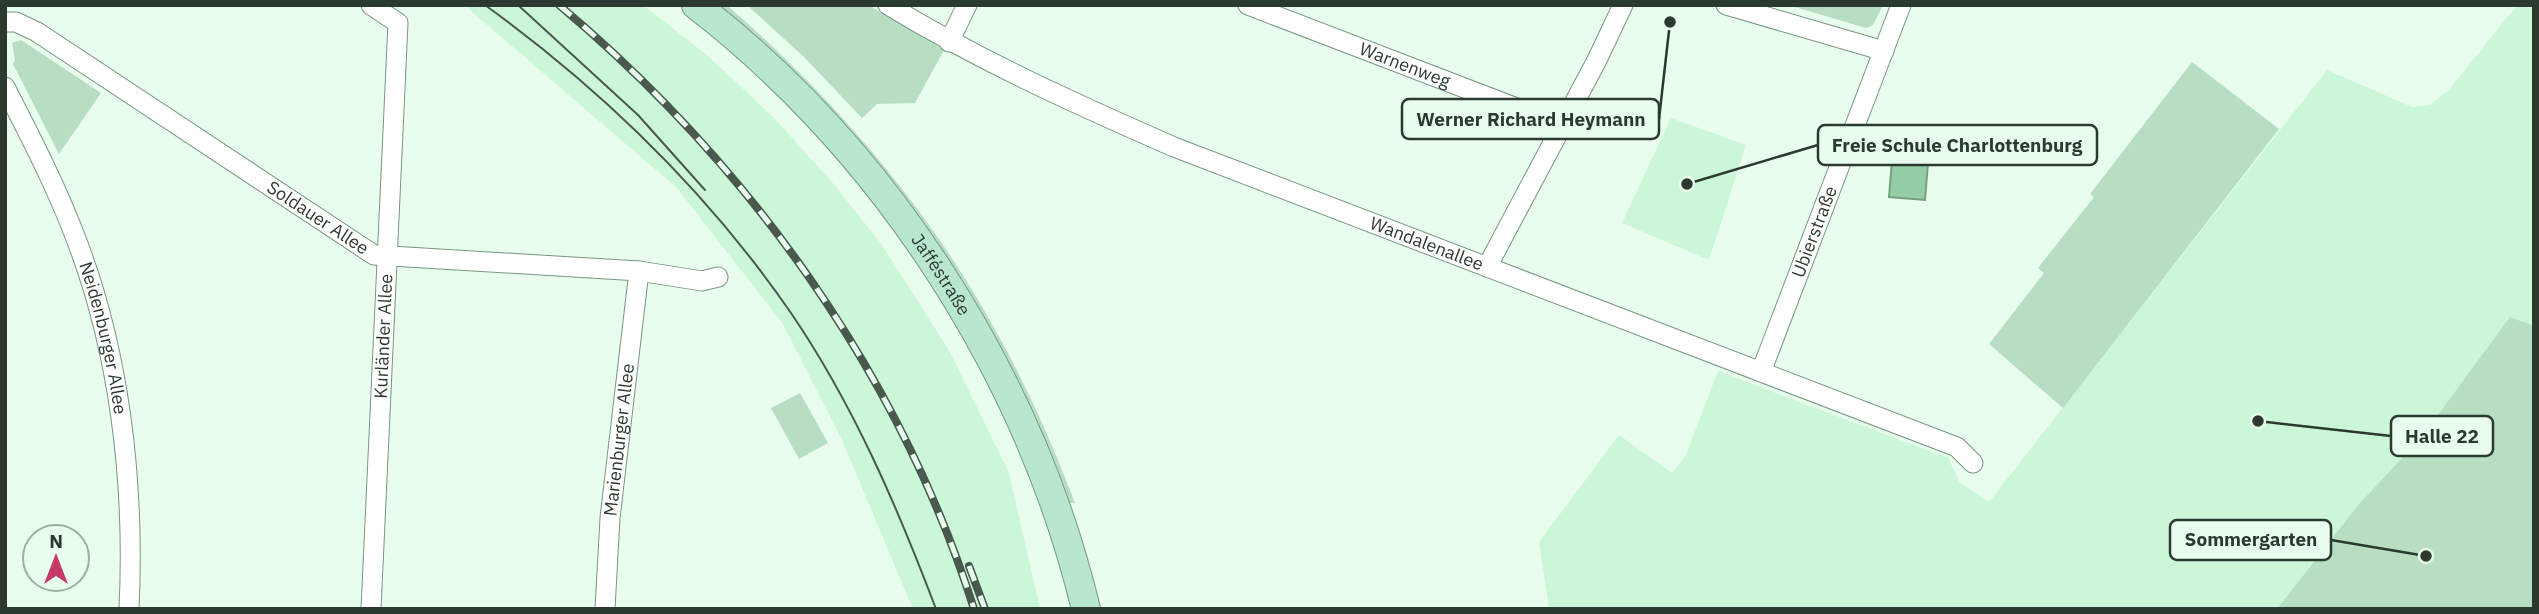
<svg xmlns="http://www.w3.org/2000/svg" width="2539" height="614" viewBox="0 0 2539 614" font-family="'IBM Plex Sans',sans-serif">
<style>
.built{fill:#ccf6d8}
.green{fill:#b7dec2}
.water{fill:#95cea6;stroke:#75a182;stroke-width:2}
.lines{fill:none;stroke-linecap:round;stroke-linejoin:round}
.minor-casing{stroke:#779780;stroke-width:21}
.secondary-casing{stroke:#779780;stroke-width:30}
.minor{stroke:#fff;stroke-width:19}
.secondary{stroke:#b9e6cf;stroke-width:28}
.tram{stroke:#4a594e;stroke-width:2}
.rail-casing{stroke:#4a594e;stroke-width:8}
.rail{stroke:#e8fdee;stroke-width:5;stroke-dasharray:16;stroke-linecap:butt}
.labels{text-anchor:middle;stroke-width:7;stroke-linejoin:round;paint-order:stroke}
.street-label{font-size:18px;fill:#2b392f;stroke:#e8fdee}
.leader{fill:none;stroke:#2b392f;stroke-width:2.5}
.callout-dot{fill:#2b392f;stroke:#e8fdee;stroke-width:2.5}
.callout{fill:#e8fdee;stroke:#2b392f;stroke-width:2.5}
.callout-label{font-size:19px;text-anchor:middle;font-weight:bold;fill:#2b392f}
</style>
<rect width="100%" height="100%" fill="#e8fdee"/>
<g class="built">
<polygon points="464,5 643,5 708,56 774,118 832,182 882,245 950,352 1009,473 1040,609 913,609 842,440 783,324 677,188"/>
<polygon points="2517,5 2534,5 2534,609 1549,609 1539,542 1619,435 1672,473 1686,455 1718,371 1948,458 1960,483 1989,502 2327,70 2412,107 2430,105 2449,90"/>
<polygon points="1671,118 1746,145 1709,260 1622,223"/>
</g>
<g class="green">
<path d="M 719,5 L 728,6 C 891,149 998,299 1075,503 L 1070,503 C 1002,310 879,133 719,5 Z"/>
<polygon points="747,5 868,5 944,50 915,103 877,104 862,118 804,57"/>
<polygon points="1788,5 1883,5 1873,25 1866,28"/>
<polygon points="21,40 101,93 59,154 13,64 15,60 12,43"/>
<polygon points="2192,62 2279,129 2063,408 1989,344 2044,273 2038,268 2094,197 2090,194"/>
<polygon points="2510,317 2534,326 2534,609 2277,609 2360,503 2421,438"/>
<polygon points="800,393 828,443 799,459 771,408"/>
</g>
<polygon class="water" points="1894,136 1930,139 1925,200 1889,197"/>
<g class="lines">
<g class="minor-casing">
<g id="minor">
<path id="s1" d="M 888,5 C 980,61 1076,104 1174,147 L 1957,447 L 1973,463"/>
<path id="s2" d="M 1248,5 L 1561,125"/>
<polyline points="1726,5 1884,51"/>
<path id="s3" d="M 5,22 L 16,22 L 37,32 L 374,255 L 639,271 L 702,281 L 718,277"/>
<polyline points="949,42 967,5"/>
<path id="s4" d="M 5,87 C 29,134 54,182 73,231 C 120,349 135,483 129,609"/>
<polyline points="1487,267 1597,60 1623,5"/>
<path id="s5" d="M 1761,372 L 1901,5"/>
<path id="s6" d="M 371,609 L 398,23 L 371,5"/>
<path id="s7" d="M 605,609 L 610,518 L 639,271"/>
</g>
</g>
<g class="secondary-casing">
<g id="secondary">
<path id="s8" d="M 696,5 C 887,153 1029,374 1086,609"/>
</g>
</g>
<use href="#minor" class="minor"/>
<use href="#secondary" class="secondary"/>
<g class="tram">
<path d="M 485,5 C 602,90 709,194 791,313 C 853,404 897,506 936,609"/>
<polyline points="518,5 638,115 705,190"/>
</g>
<g class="rail-casing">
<g id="rail">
<path d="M 559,5 C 748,164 899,372 974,609"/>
<polyline points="969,566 985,609"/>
</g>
</g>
<use href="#rail" class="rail"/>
</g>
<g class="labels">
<g class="street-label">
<text dy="6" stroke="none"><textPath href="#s2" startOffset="168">Warnenweg</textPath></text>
<text dy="6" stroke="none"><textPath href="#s3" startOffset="371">Soldauer Allee</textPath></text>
<text dy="6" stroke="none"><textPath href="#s5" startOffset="150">Ubierstraße</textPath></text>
<text dy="6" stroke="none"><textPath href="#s1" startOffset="590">Wandalenallee</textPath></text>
<text dy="6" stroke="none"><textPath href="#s8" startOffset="366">Jafféstraße</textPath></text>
<text dy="6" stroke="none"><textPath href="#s6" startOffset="273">Kurländer Allee</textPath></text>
<text dy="6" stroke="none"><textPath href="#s4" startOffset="271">Neidenburger Allee</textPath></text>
<text dy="6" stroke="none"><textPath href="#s7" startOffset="170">Marienburger Allee</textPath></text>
</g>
</g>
<path class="leader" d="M1670 22L1659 119M1687 184L1818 145M2258 421L2391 436M2426 556L2331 540"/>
<g class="callout-dot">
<circle cx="1670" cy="22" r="7"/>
<circle cx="1687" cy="184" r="7"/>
<circle cx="2258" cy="421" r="7"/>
<circle cx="2426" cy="556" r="7"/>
</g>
<g class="callout">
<rect x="1402" y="99" width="257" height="40" rx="7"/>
<rect x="1818" y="125" width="279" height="40" rx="7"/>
<rect x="2391" y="416" width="102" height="40" rx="7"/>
<rect x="2170" y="520" width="161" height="40" rx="7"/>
</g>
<g class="callout-label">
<text x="1531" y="126">Werner Richard Heymann</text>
<text x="1957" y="152">Freie Schule Charlottenburg</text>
<text x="2442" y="443">Halle 22</text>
<text x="2251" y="546">Sommergarten</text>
</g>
<rect width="2539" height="614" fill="none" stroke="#2b392f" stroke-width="14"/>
<g transform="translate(56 558)"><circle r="33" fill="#e8fdee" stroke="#9cafa2" stroke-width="2"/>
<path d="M0-5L12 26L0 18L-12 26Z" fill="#c6396b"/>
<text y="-10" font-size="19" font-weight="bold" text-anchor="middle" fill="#2b392f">N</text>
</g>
</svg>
